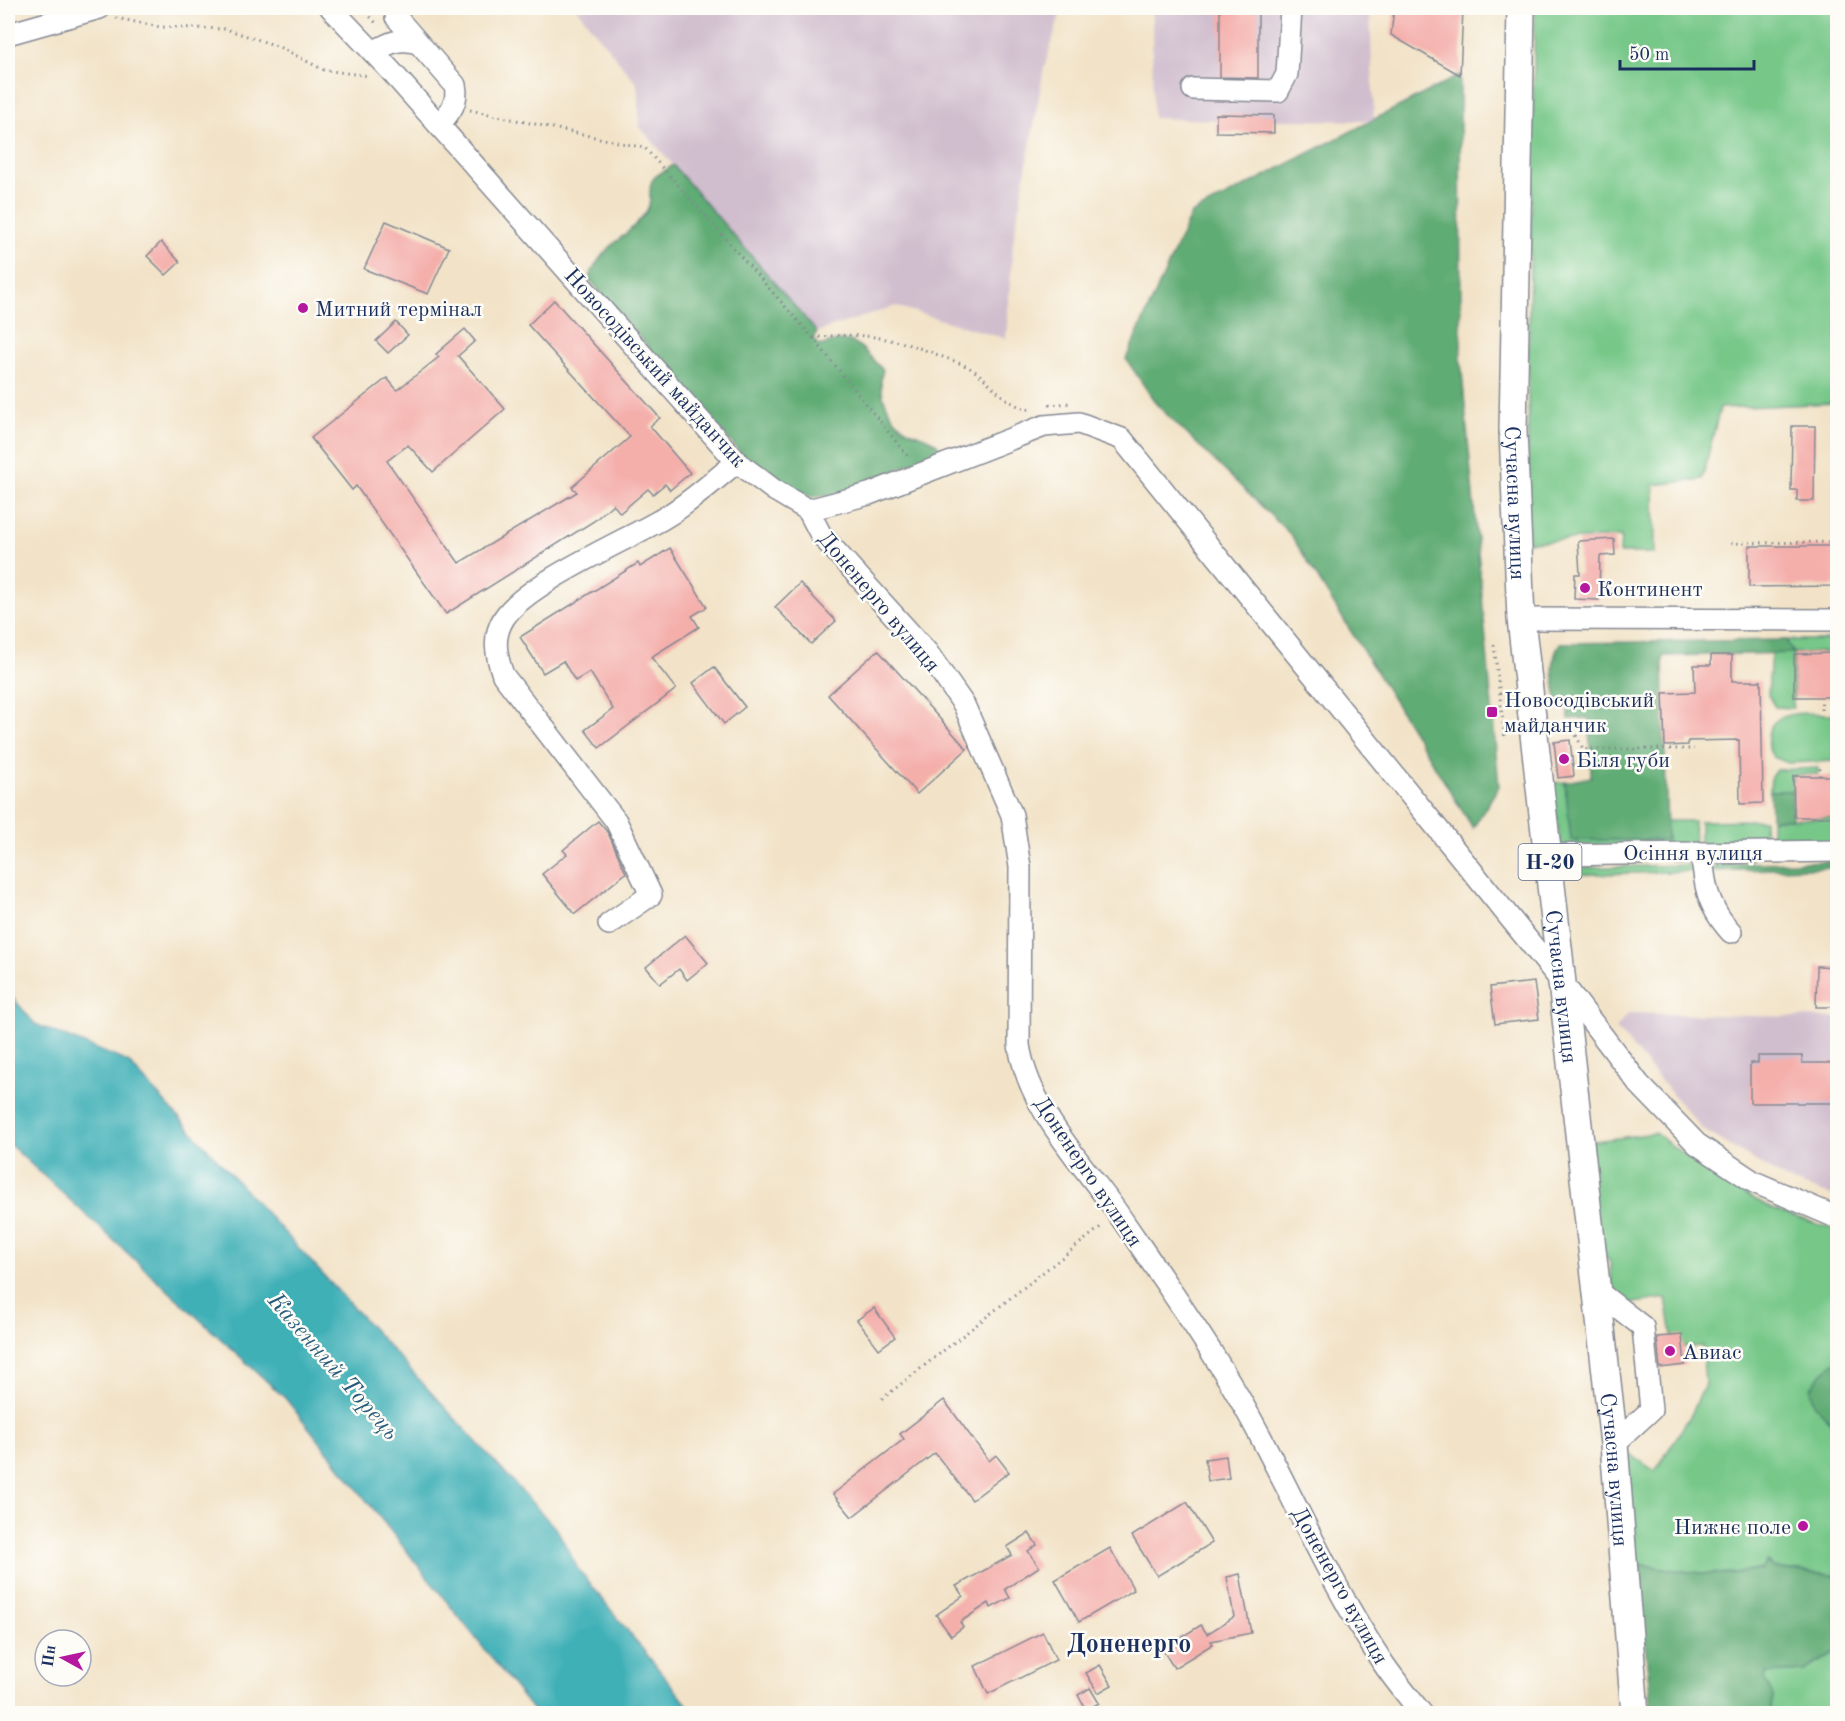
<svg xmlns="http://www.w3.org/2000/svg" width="1845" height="1721" viewBox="0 0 1845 1721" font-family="'Old Standard TT',serif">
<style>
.industrial{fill:#d0bdcd}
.green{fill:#76c788;stroke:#487b73;stroke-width:1.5}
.forest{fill:#60ac74;stroke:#3e6e69;stroke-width:1.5}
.water{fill:#3fb0b7;stroke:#2d708a;stroke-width:1.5}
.building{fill:#f4afab}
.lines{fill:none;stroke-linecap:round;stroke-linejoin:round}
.minor-casing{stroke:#868993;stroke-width:24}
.major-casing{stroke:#868993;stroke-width:30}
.path{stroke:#868993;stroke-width:3;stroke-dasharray:1.5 4.5;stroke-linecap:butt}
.minor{stroke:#fff;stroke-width:21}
.major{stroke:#fff;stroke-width:27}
.poi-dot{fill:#b5179e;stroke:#fdfcf7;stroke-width:2}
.labels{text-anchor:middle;stroke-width:5;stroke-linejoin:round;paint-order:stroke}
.shield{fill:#fdfcf7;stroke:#5f6c8c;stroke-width:1.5}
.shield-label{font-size:21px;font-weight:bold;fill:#1b2f5e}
.poi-label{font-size:22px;fill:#1b2f5e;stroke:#fdfcf7;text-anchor:start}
.street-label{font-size:22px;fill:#1b2f5e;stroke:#fdfcf7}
.water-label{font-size:24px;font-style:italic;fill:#285c7d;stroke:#fdfcf7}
.quarter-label{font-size:26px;font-weight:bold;fill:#1b2f5e;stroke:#fdfcf7}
</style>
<rect width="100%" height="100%" fill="#fdfcf7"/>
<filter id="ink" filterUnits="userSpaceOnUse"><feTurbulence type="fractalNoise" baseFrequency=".0167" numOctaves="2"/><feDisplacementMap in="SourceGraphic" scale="12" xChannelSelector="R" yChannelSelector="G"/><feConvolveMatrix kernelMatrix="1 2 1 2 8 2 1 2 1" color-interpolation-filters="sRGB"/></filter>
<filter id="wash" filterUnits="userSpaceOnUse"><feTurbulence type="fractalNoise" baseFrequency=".008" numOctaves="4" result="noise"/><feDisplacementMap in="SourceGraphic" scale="24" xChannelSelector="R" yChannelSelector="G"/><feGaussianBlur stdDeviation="1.35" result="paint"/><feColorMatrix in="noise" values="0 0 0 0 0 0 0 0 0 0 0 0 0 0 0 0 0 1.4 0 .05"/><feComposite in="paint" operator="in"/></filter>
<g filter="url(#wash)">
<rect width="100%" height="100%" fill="#f2e3c8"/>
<g class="industrial">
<polygon points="576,8 1062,8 1044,68 1013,242 1006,339 895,306 817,332 640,127 637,84"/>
<polygon points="1152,8 1370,8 1374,121 1274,120 1274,133 1216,120 1153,118"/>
<polygon points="1629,1013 1837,1018 1837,1197 1787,1180 1702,1129 1616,1028"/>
</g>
<g class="green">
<polygon points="1535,8 1837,8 1837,403 1720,408 1702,479 1654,485 1655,553 1620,553 1621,537 1528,542 1528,370"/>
<polygon points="1786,640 1837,640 1837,652 1793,653 1793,708 1775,707 1768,695 1771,653 1793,653"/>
<path d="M 1837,714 L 1837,761 L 1788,763 L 1773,757 C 1768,749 1766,740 1769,731 C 1777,706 1818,715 1837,714 Z"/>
<polygon points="1818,768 1818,774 1792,775 1792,791 1770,791 1771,777 1776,770"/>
<polygon points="1565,782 1571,840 1667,840 1666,821 1694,821 1695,846 1560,845 1553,783"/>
<polygon points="1837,818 1837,845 1771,842 1771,819"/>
<polygon points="1764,820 1765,842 1700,847 1700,821"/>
<polygon points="1692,865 1699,871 1567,875 1566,868"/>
<path d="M 1655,1133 L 1714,1177 L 1774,1210 L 1837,1230 L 1837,1361 L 1822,1373 L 1825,1417 L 1837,1428 L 1837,1576 L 1774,1568 L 1767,1562 L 1763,1569 C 1719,1579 1680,1571 1637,1564 L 1624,1460 L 1631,1455 L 1655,1471 L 1691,1415 L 1705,1384 L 1702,1346 L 1674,1348 L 1666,1298 L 1629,1304 L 1612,1292 L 1610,1262 L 1597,1246 L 1588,1142 Z"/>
<polygon points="1837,1651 1837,1713 1770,1713 1773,1696 1764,1680 1766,1673 1804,1671"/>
</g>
<g class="forest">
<polygon points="1460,75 1461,361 1499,786 1473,828 1291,535 1157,405 1126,359 1191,214"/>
<path d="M 673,165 L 817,332 L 813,338 L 820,346 C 857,332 858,346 883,370 C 876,389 889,418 906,429 C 919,437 934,436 942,451 L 834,495 L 813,497 L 776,484 L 743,456 L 589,279 C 602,243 627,240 646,212 C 654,201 646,187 654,178 C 660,172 667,170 673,165 Z"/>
<path d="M 1786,640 L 1793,653 L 1663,656 L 1667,840 L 1571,840 L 1565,782 L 1591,777 L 1589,718 L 1569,719 L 1568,706 L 1558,706 C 1555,685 1548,663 1560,643 Z"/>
<polygon points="1770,791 1792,791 1792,819 1771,819"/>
<polygon points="1837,861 1837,867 1710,871 1716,864"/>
<polygon points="1837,1361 1837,1428 1814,1404 1811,1388 1822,1373"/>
<path d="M 1766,1562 L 1774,1568 L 1837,1576 L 1837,1651 L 1804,1671 L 1766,1673 L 1765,1680 L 1773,1696 L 1770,1713 L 1652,1713 L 1637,1564 C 1680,1571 1719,1579 1763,1569 Z"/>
</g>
<polygon class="water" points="8,992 35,1024 128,1062 558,1531 578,1569 694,1713 535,1713 286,1399 8,1143"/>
<g id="blocks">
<g class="building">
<polygon points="1220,8 1258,8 1258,78 1220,77"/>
<polygon points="1394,8 1463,9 1460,75 1391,35"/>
<polygon points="1216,114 1274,115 1274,133 1216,132"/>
<polygon points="386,221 449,248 428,294 364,269"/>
<polygon points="161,242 180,262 166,275 147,256"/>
<polygon points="554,300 660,418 650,426 690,473 670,490 665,484 653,494 648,489 620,513 613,504 594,521 446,614 356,486 352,490 311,438 387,378 397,390 439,357 436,354 465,329 475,341 458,356 505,409 433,472 408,445 387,461 459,563 577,492 572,487 630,437 528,325"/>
<polygon points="396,322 408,335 388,353 376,341"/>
<polygon points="1792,426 1815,426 1814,501 1797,501 1797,490 1791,490"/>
<polygon points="1614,539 1615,555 1600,556 1599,600 1574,599 1575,574 1580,574 1578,541"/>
<polygon points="1749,546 1838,546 1838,586 1749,587"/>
<polygon points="670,548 707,607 692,616 699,627 651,657 676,689 599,748 585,730 613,709 590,672 575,681 563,661 543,673 520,637 638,563 640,567"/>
<polygon points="800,583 836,621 811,644 775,607"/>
<polygon points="878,650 967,749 917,794 828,695"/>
<polygon points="1838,653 1838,697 1794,697 1794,654"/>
<polygon points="1711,655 1732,655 1732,681 1761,681 1763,803 1740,804 1739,740 1688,741 1688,745 1665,746 1663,693 1695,692 1694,665 1711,665"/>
<polygon points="714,667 745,707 724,724 693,683"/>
<polygon points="1570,740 1574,776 1558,778 1554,742"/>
<polygon points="1793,776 1838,776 1838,817 1794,817"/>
<polygon points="598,821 608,833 626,873 575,914 542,874 567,854 563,850"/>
<polygon points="685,935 708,963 687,980 679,969 660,984 646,967"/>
<polygon points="1817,966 1838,967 1838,1007 1816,1007"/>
<polygon points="1534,982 1539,1019 1495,1024 1490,987"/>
<polygon points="1758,1056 1802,1056 1802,1063 1838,1063 1838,1103 1750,1103 1750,1063 1758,1063"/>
<polygon points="874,1308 895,1337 879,1349 857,1320"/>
<polygon points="1682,1335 1685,1365 1660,1368 1657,1337"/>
<polygon points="944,1400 989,1461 996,1455 1009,1472 972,1500 935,1453 852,1517 833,1494 904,1439 900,1434"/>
<polygon points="1226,1456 1229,1478 1208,1481 1205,1459"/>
<polygon points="1187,1502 1212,1543 1157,1576 1132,1536"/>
<polygon points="1029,1533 1037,1545 1028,1551 1039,1567 1005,1589 1010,1598 991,1608 989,1603 960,1622 963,1627 951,1636 936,1615 963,1596 956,1586 1012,1555 1007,1547"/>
<polygon points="1110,1548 1134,1590 1079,1622 1055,1580"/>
<polygon points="1240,1574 1251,1633 1211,1641 1213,1644 1174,1668 1162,1649 1201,1625 1207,1634 1234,1617 1227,1577"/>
<polygon points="1043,1632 1056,1660 988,1694 975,1666"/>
<polygon points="1100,1665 1112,1685 1098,1693 1086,1673"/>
<polygon points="1090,1688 1099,1703 1086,1710 1078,1695"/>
</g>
</g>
</g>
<g filter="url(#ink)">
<use href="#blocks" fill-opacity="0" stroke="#868993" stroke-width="1.5"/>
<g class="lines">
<g class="minor-casing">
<g id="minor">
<polyline points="331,8 390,70 737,462 774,490 808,510 869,494 1044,426 1079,423 1122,439 1561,981 1639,1084 1697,1144 1754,1182 1838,1218"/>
<path d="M 396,17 L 455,85 C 459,102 450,112 439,125"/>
<polyline points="8,34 100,8"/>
<path d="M 373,52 C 389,43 400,37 418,43"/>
<polyline points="1193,89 1278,91 1287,74 1291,8"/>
<path d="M 808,510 L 821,535 L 927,652 L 964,705 L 1012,815 L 1020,867 L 1019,1045 C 1029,1110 1083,1163 1119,1215 C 1154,1266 1190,1317 1222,1369 C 1281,1464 1321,1571 1383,1663 C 1395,1681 1409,1697 1422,1714"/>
<polyline points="1521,619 1838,620"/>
<path d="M 1697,852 C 1704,862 1703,869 1705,880 C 1708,900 1717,917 1731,932"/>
<polyline points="1549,855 1838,851"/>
<path d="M 609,924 L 651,895 L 616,821 L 503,675 C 496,655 492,637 504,618 C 527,583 625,541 664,518 C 690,503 714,480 737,462"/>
<polyline points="1597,1291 1643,1327 1651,1410 1614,1444"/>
</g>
</g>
<g class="major-casing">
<g id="major">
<path id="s1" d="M 1521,8 L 1513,431 L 1521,619 L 1614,1444 L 1635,1714"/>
</g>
</g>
<g class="path">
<polyline points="362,8 377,24"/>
<polyline points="116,18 160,27 226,29 277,46 324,70 369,76"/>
<polyline points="470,110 645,148 813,338 910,459"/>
<path d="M 813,338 C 862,331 897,338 943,357 C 954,361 966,365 976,372 C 996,387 1005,405 1031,410"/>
<polyline points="1049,405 1069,403"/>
<polyline points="1731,543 1838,542"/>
<polyline points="1494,645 1505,740"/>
<polyline points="1821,710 1822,697"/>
<polyline points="1556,730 1573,729 1583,749 1694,749"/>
<polyline points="1820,776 1820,766"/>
<polyline points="882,1399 1102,1226"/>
</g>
<use href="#minor" class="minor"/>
<use href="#major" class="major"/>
</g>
</g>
<g class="poi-dot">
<circle cx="303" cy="308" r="6"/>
<circle cx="1585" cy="588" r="6"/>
<rect x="1486" y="706" width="12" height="12" rx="3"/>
<circle cx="1564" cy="759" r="6"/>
<circle cx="1670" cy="1351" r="6"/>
<circle cx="1803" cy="1526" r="6"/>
</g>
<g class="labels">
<rect class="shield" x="1518.5" y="844" width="63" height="36" rx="4.5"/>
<g class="shield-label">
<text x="1550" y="869">Н-20</text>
</g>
<g class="poi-label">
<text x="315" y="316">Митний термінал</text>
<text x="1597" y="596">Континент</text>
<text x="1504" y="707">Новосодівський<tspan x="1504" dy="25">майданчик</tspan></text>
<text x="1576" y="767">Біля губи</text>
<text x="1682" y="1359">Авиас</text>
<text x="1791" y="1534" text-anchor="end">Нижнє поле</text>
</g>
<g class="street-label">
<text transform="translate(656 367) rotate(48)" y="8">Новосодівський майданчик</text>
<text dy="8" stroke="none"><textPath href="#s1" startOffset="495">Сучасна вулиця</textPath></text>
<text transform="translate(880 601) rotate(50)" y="8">Доненерго вулиця</text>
<text x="1693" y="860">Осіння вулиця</text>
<text dy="8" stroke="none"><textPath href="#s1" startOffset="981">Сучасна вулиця</textPath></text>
<text transform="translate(1089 1171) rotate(56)" y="8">Доненерго вулиця</text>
<text dy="8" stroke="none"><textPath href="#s1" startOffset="1467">Сучасна вулиця</textPath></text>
<text transform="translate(1341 1585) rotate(61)" y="8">Доненерго вулиця</text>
</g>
<g class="water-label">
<text transform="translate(334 1366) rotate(49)" y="8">Казенний Торець</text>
</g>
<g class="quarter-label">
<text x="1129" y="1652">Доненерго</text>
</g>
</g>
<rect width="1845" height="1721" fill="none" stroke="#fdfcf7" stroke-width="30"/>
<g transform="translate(63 1658) rotate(278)"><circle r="28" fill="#fdfcf7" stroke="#a3aaba" stroke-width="1.5"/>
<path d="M0-4.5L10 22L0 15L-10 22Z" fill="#b5179e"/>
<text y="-9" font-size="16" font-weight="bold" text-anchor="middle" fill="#1b2f5e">Пн</text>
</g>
<path d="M1620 60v9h134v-9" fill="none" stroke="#1b2f5e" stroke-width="3"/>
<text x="1629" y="60" font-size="18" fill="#1b2f5e" stroke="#fdfcf7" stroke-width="4.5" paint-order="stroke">50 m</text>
</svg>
